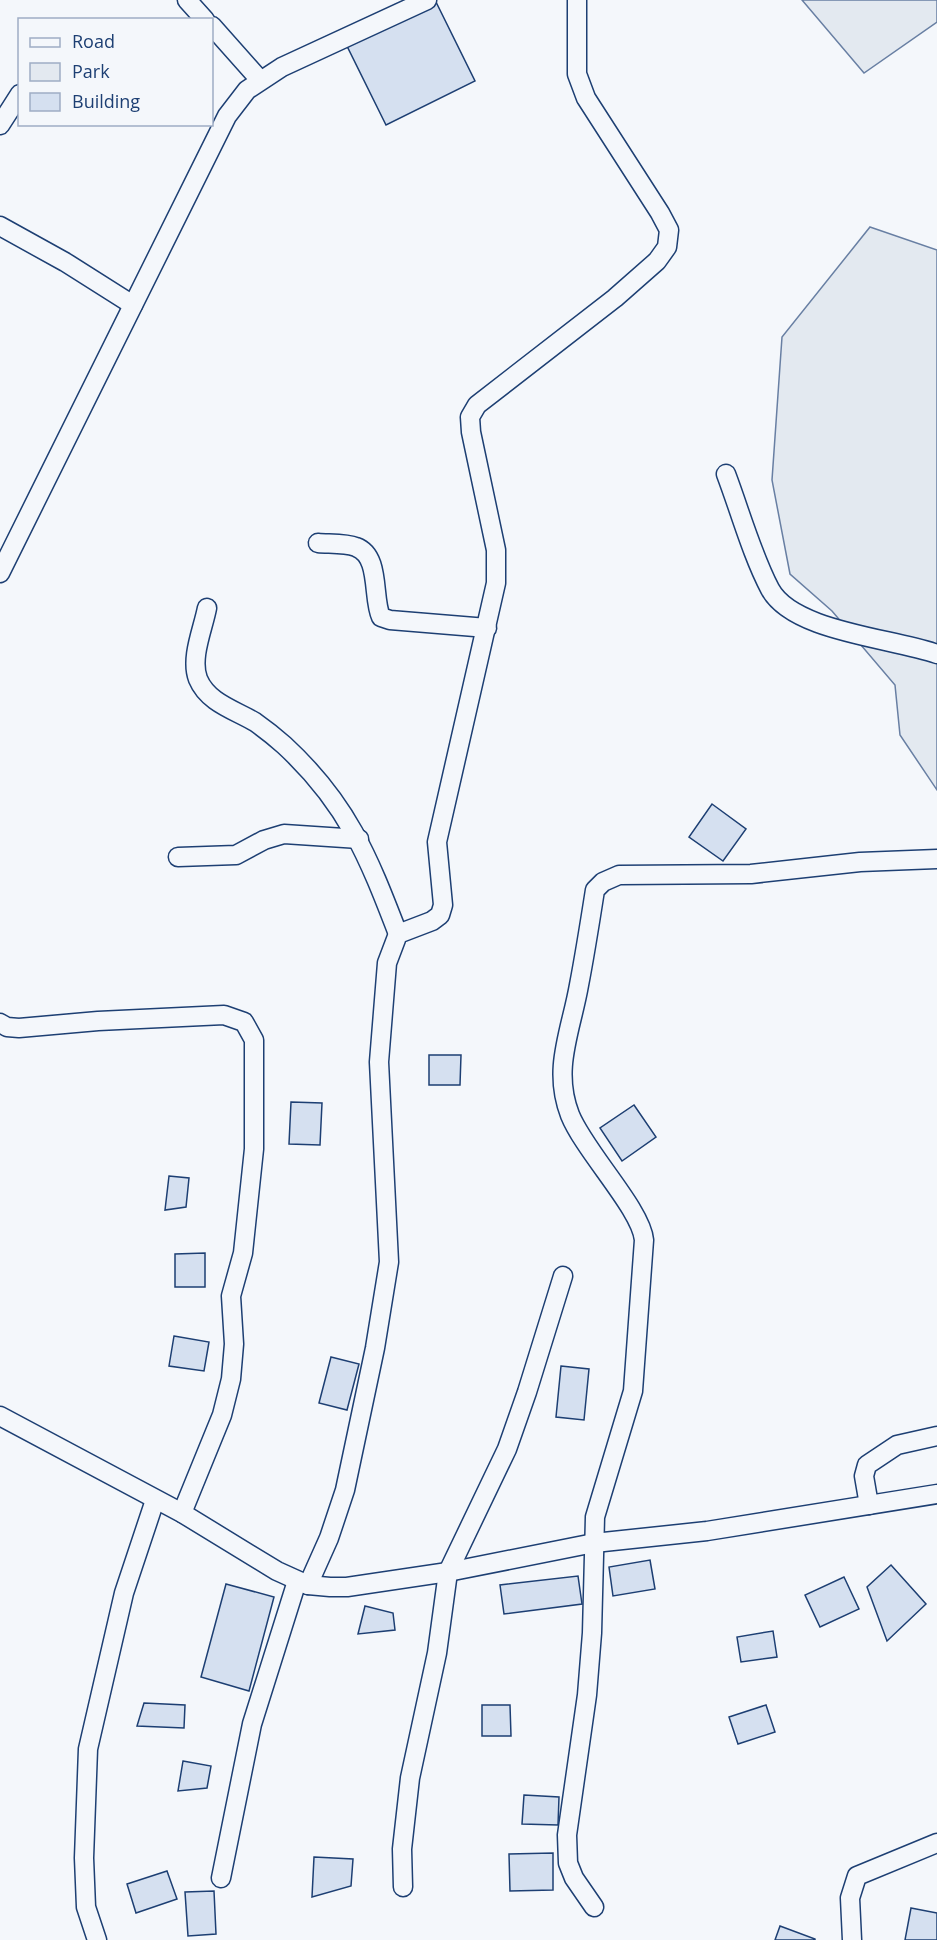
<svg xmlns="http://www.w3.org/2000/svg" width="937" height="1940" viewBox="0 0 937 1940" font-family="'Open Sans',sans-serif">
<style>
.green{fill:#e3e9f0;stroke:#687fa3;stroke-width:1.5}
.building{fill:#d5e0f0;stroke:#1d3f73;stroke-width:1.5}
.lines{fill:none;stroke-linecap:round;stroke-linejoin:round}
.minor-casing{stroke:#1d3f73;stroke-width:21}
.minor{stroke:#f4f7fb;stroke-width:18}
</style>
<rect width="100%" height="100%" fill="#f4f7fb"/>
<g class="green">
<polygon points="802,0 937,0 937,22 864,73"/>
<polygon points="870,227 937,250 937,790 900,735 895,685 832,611 790,574 772,480 782,337"/>
</g>
<g class="building">
<polygon points="435,0 475,81 386,125 345,42"/>
<polygon points="712,804 746,829 723,861 689,837"/>
<polygon points="429,1055 461,1055 460,1085 429,1085"/>
<polygon points="291,1102 322,1103 320,1145 289,1144"/>
<polygon points="634,1105 656,1137 622,1161 600,1128"/>
<polygon points="169,1176 189,1178 186,1207 165,1210"/>
<polygon points="205,1253 205,1287 175,1287 175,1254"/>
<polygon points="174,1336 209,1342 204,1371 169,1366"/>
<polygon points="331,1357 359,1364 347,1410 319,1403"/>
<polygon points="561,1366 589,1369 584,1420 556,1417"/>
<polygon points="650,1560 655,1589 613,1596 609,1567"/>
<polygon points="891,1565 926,1604 887,1641 867,1587"/>
<polygon points="578,1576 582,1604 504,1614 500,1585"/>
<polygon points="844,1577 859,1609 820,1627 805,1595"/>
<polygon points="226,1584 274,1597 249,1691 201,1677"/>
<polygon points="365,1606 393,1613 395,1630 358,1634"/>
<polygon points="773,1631 777,1657 741,1662 737,1637"/>
<polygon points="144,1703 185,1705 184,1728 137,1726"/>
<polygon points="482,1705 510,1705 511,1736 482,1736"/>
<polygon points="766,1705 775,1732 738,1744 729,1717"/>
<polygon points="183,1761 211,1766 207,1788 178,1791"/>
<polygon points="524,1795 559,1797 558,1825 522,1824"/>
<polygon points="553,1853 553,1890 510,1891 509,1854"/>
<polygon points="314,1857 353,1859 351,1886 312,1897"/>
<polygon points="167,1871 177,1899 136,1913 127,1884"/>
<polygon points="214,1891 216,1934 188,1936 185,1892"/>
<polygon points="911,1908 937,1913 937,1940 905,1940"/>
<polygon points="780,1926 815,1939 815,1940 775,1940"/>
</g>
<g class="lines">
<g class="minor-casing">
<g id="minor">
<polyline points="187,0 205,20"/>
<polyline points="212,26 260,80"/>
<polyline points="0,125 20,94"/>
<polyline points="0,226 65,262 133,305"/>
<path d="M 726,474 C 740,511 752,555 770,589 C 793,632 893,638 937,654"/>
<path d="M 318,543 C 329,544 346,543 356,547 C 381,556 372,598 381,617 L 390,620 L 487,628"/>
<polyline points="0,573 227,116 247,90 282,67 427,0"/>
<path d="M 207,608 C 203,629 190,658 198,679 C 208,703 235,710 255,722 C 265,729 275,737 284,745 C 347,803 368,856 398,934"/>
<polyline points="178,857 236,855 264,840 284,834 359,839"/>
<polyline points="0,1023 7,1027 19,1028 98,1021 224,1015 244,1022 254,1040 254,1149 243,1253 231,1296 234,1344 231,1379 222,1415 182,1513"/>
<polyline points="0,1416 182,1513 277,1571 308,1585 330,1587 347,1587 448,1572 594,1543 707,1531 937,1494"/>
<polyline points="869,1505 864,1476 867,1465 897,1445 937,1436"/>
<polyline points="308,1585 329,1538 345,1490 375,1348 389,1262 379,1062 387,963 398,934 432,921 440,915 443,905 437,842 496,583 496,550 471,432 470,417 477,405 615,298 657,261 667,247 669,230 660,213 586,98 577,74 577,0"/>
<polyline points="221,1878 252,1724 297,1581"/>
<polyline points="403,1887 402,1849 410,1778 437,1653 448,1572 507,1449 527,1392 563,1276"/>
<path d="M 594,1907 L 574,1878 L 568,1863 L 567,1835 L 587,1695 L 592,1633 L 595,1517 L 633,1391 L 644,1240 C 641,1209 585,1152 570,1115 C 552,1069 571,1031 579,985 C 585,954 590,922 595,890 L 603,882 L 619,875 L 751,874 L 860,862 L 937,859"/>
<polyline points="97,1940 86,1907 84,1858 88,1749 124,1593 155,1500"/>
<polyline points="852,1940 850,1898 857,1876 937,1843"/>
</g>
</g>
<use href="#minor" class="minor"/>
</g>
<rect x="18" y="18" width="195" height="108" fill="#f4f7fb" stroke="#9eadc5" stroke-width="1.5"/>
<rect x="30" y="38" width="30" height="9" fill="#f4f7fb" stroke="#9eadc5" stroke-width="1.5"/>
<text x="72" y="48" font-size="18" fill="#1d3f73">Road</text>
<rect x="30" y="63" width="30" height="18" fill="#e3e9f0" stroke="#9eadc5" stroke-width="1.5"/>
<text x="72" y="78" font-size="18" fill="#1d3f73">Park</text>
<rect x="30" y="93" width="30" height="18" fill="#d5e0f0" stroke="#9eadc5" stroke-width="1.5"/>
<text x="72" y="108" font-size="18" fill="#1d3f73">Building</text>
</svg>
